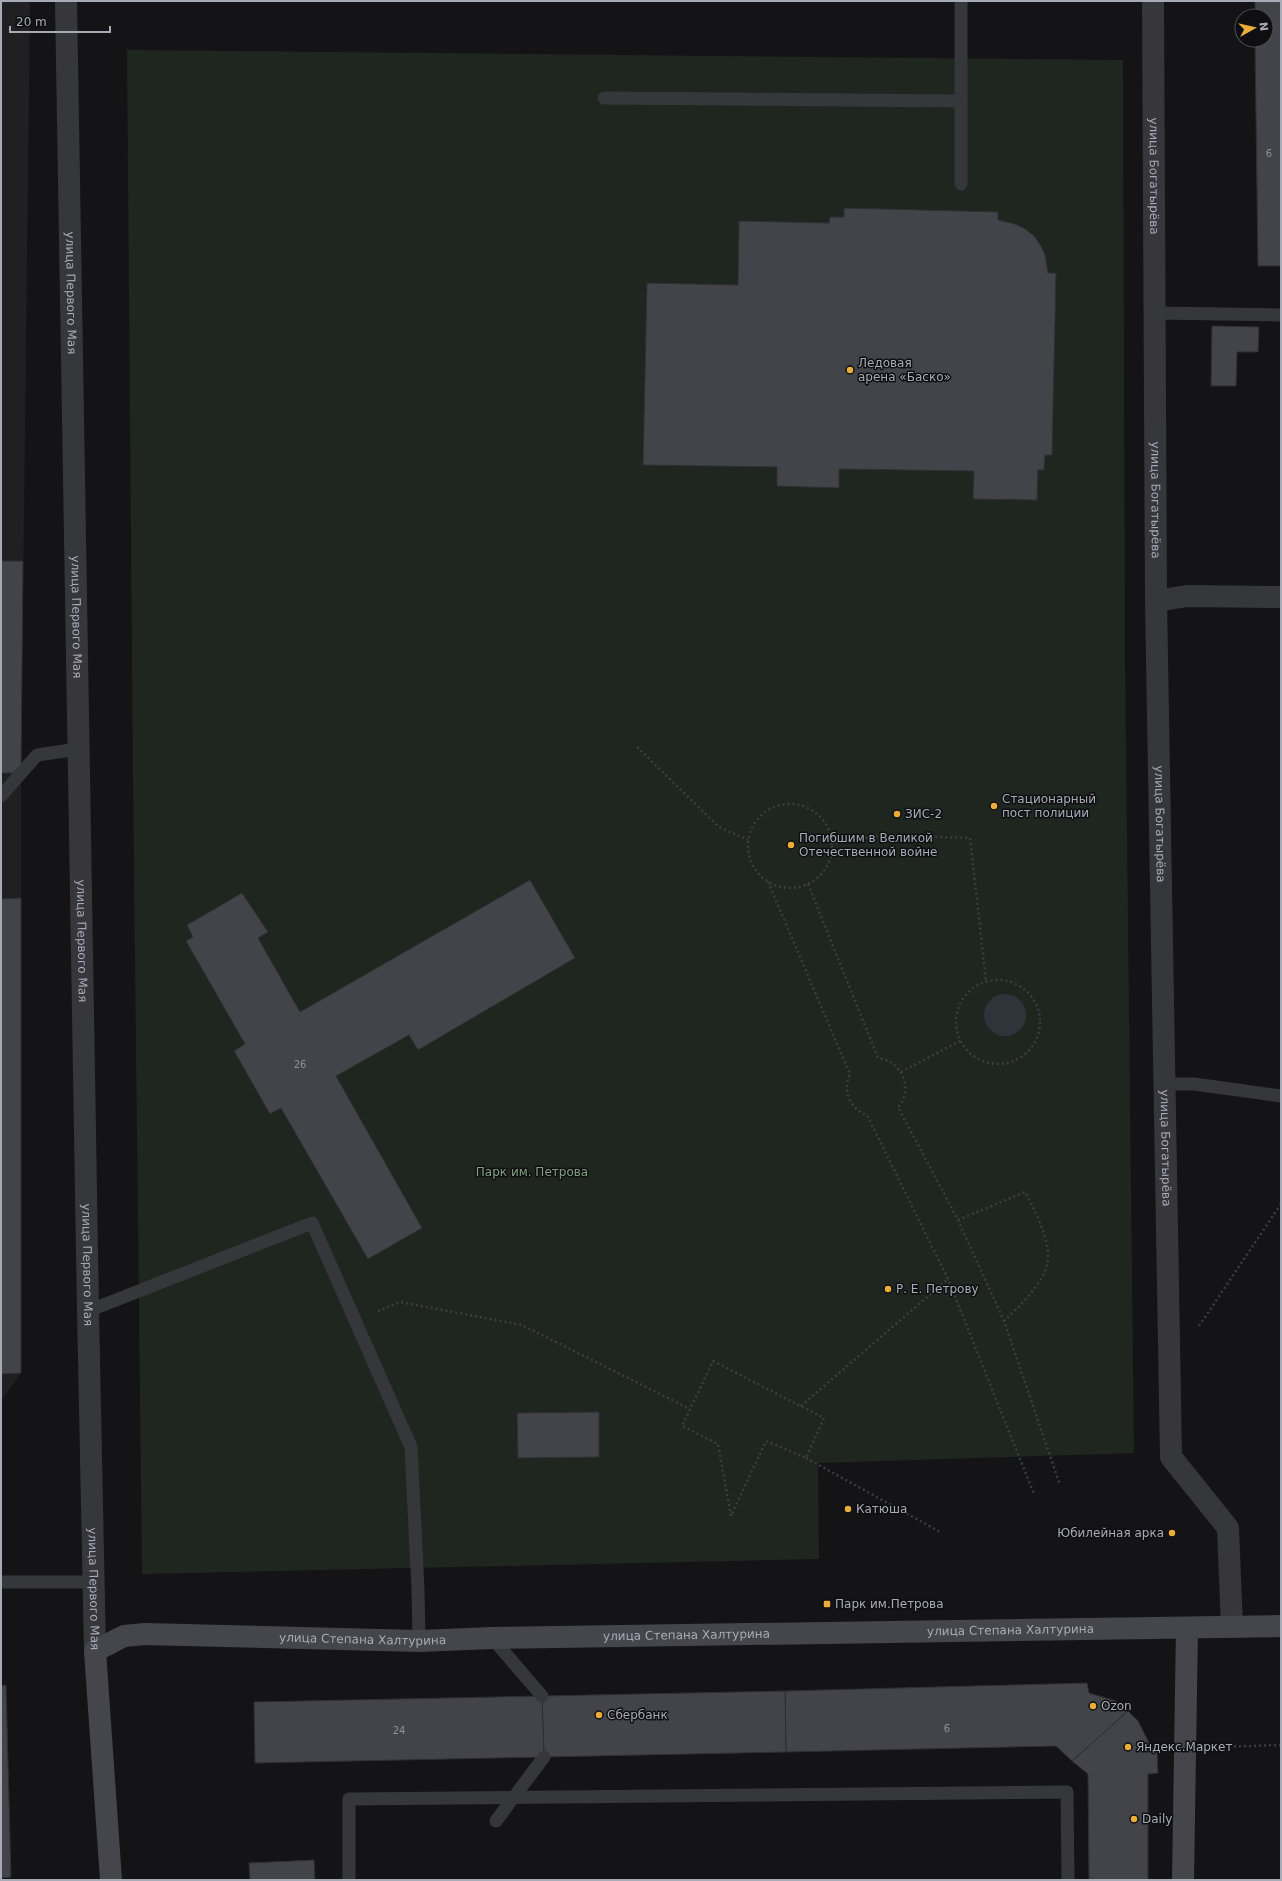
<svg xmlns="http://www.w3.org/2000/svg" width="1282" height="1881" viewBox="0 0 1282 1881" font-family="'DejaVu Sans',sans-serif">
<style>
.built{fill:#202023}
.green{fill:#1f2620}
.water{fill:#2d353b}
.building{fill:#434449;stroke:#2f2f32}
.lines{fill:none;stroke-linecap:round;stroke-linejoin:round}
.path{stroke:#3c3d42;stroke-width:2.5;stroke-dasharray:2 3;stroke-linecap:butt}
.lane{stroke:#36373b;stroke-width:13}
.street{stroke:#36373b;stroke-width:22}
.secondary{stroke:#44464b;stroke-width:22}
.poi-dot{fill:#eaad39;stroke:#0f0f11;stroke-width:1.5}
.labels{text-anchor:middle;stroke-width:3;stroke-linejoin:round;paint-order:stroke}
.number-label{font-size:10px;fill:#8e919b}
.street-label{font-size:12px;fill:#a7abb6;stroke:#0f0f11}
.poi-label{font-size:12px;fill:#a7abb6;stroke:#0f0f11;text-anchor:start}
.park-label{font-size:12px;fill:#7fa080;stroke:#0f0f11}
</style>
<rect width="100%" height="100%" fill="#141416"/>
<polygon class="built" points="1,1 30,1 21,773 21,1373 1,1401"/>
<polygon class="green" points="127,50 1123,60 1125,660 1134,1453 818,1463 819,1559 142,1574 133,781"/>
<circle class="water" cx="1005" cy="1015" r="21"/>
<g class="building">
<polygon points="1255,1 1281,1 1281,266 1258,266 1255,40 1266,40 1266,16 1255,16"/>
<polygon points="844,208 998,212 998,220 1015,224 1024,228 1034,236 1041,246 1045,255 1048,273 1056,273 1052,455 1045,455 1044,470 1038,470 1037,500 973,499 974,471 839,469 839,488 777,486 777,467 643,465 647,283 738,285 739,221 829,223 830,217 844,217"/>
<polygon points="1212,326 1259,327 1258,352 1237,352 1236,386 1211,386"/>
<polygon points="1,561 23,561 21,773 1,773"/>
<polygon points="530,880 575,958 418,1050 409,1035 336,1076 422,1228 368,1259 281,1108 270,1114 234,1051 245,1044 186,941 193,937 187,925 242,893 268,932 258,938 300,1012"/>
<polygon points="21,898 21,1373 1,1374 1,899"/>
<polygon points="599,1412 599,1457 518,1458 517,1413"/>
<polygon points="1087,1683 1089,1693 1116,1701 1128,1711 1072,1761 1056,1746 786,1752 785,1691"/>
<polygon points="6,1685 11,1877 1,1878 1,1686"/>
<polygon points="785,1691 786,1752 544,1757 542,1696"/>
<polygon points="542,1696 544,1757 255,1763 254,1702"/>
<polygon points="1128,1711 1138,1721 1151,1747 1157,1751 1158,1773 1148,1774 1148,1880 1089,1880 1088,1774 1072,1761"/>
<polygon points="314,1860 315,1880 250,1880 249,1863"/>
</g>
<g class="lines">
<g class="path">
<polyline points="637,747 719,827 748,840"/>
<circle cx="790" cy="846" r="42"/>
<polyline points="831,844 883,835 970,838 986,981"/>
<path d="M 768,882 L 850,1074 C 842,1090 850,1110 867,1115 L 948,1279 L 1034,1494"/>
<path d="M 808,884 L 878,1058 C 902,1061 914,1089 898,1107 L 958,1220 L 1004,1321 L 1060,1485"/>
<circle cx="998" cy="1022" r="42"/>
<polyline points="901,1072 960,1041"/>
<path d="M 958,1220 L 1025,1192 C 1035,1210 1049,1238 1048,1259 C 1047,1280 1019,1307 1004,1321"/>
<polyline points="378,1311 400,1302 522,1325 690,1409"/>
<polyline points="1199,1326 1281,1204"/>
<polygon points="713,1361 824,1418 806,1458 766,1441 731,1516 718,1444 682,1426"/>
<polyline points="801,1406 948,1279"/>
<polyline points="806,1458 942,1533"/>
<polyline points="1214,1747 1281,1745"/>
</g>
<g class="lane">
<polyline points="604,98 961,101"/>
<polyline points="961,184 961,1"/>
<polyline points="1155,313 1281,315"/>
<polyline points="1,796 37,755 78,749"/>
<polyline points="1165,1084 1194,1084 1281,1096"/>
<polyline points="88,1311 312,1223 411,1447 418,1589 419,1641"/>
<polyline points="1,1582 94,1582"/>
<polyline points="492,1638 542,1696"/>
<polyline points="496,1821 544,1757"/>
<polyline points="349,1880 349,1799 1067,1792 1068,1880"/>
</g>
<g class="street">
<path id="s1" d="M 66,1 L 88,1311 L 95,1651"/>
<path id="s2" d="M 1153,1 L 1156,601 L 1171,1457 L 1228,1528 L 1232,1627"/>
<polyline points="1156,601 1187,596 1281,597"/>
</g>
<g class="secondary">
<path id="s3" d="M 111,1880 L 95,1651 L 124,1636 L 145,1634 L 419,1641 L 492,1638 L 1281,1626"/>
<polyline points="1183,1880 1187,1628"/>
</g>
</g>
<g class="poi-dot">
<circle cx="850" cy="370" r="4"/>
<circle cx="994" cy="806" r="4"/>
<circle cx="897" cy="814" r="4"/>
<circle cx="791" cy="845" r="4"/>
<circle cx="888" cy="1289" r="4"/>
<circle cx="848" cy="1509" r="4"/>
<circle cx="1172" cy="1533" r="4"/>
<rect x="823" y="1600" width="8" height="8" rx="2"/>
<circle cx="1093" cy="1706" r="4"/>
<circle cx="599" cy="1715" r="4"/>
<circle cx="1128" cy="1747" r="4"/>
<circle cx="1134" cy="1819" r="4"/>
</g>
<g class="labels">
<g class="number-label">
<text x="1269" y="157">6</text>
<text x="300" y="1068">26</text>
<text x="947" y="1732">6</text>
<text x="399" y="1734">24</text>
</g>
<g class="street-label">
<text dy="4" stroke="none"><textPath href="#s2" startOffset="175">улица Богатырёва</textPath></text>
<text dy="4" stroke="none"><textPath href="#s1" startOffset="292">улица Первого Мая</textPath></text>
<text dy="4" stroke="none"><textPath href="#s2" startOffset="499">улица Богатырёва</textPath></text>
<text dy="4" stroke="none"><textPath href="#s1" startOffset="616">улица Первого Мая</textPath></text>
<text dy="4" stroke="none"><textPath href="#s2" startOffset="823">улица Богатырёва</textPath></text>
<text dy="4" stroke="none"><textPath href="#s1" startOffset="940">улица Первого Мая</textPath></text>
<text dy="4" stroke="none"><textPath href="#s2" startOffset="1147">улица Богатырёва</textPath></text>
<text dy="4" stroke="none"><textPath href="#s1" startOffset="1264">улица Первого Мая</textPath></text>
<text dy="4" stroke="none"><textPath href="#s1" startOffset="1588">улица Первого Мая</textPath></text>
<text dy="4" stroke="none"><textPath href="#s3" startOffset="1149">улица Степана Халтурина</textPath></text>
<text dy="4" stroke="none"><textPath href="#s3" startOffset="825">улица Степана Халтурина</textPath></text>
<text dy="4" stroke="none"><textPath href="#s3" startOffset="501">улица Степана Халтурина</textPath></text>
</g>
<g class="poi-label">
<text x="858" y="367">Ледовая<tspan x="858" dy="14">арена «Баско»</tspan></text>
<text x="1002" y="803">Стационарный<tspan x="1002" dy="14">пост полиции</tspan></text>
<text x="905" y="818">ЗИС-2</text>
<text x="799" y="842">Погибшим в Великой<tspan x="799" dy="14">Отечественной войне</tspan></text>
<text x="896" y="1293">Р. Е. Петрову</text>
<text x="856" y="1513">Катюша</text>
<text x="1164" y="1537" text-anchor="end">Юбилейная арка</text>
<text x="835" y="1608">Парк им.Петрова</text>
<text x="1101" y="1710">Ozon</text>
<text x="607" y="1719">Сбербанк</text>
<text x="1136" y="1751">Яндекс.Маркет</text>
<text x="1142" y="1823">Daily</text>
</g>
<g class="park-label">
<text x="532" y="1176">Парк им. Петрова</text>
</g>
</g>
<rect width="1282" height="1881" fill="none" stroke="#a7abb6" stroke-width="4"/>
<g transform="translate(1254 28) rotate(82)"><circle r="19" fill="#0f0f11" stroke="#4c4d53"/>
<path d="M0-3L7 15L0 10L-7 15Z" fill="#eaad39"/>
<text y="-6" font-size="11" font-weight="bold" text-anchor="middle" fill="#a7abb6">N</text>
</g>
<path d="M10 26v6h100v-6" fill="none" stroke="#a7abb6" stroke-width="2"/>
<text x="16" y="26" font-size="12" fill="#a7abb6" stroke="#0f0f11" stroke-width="3" paint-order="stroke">20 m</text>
</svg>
